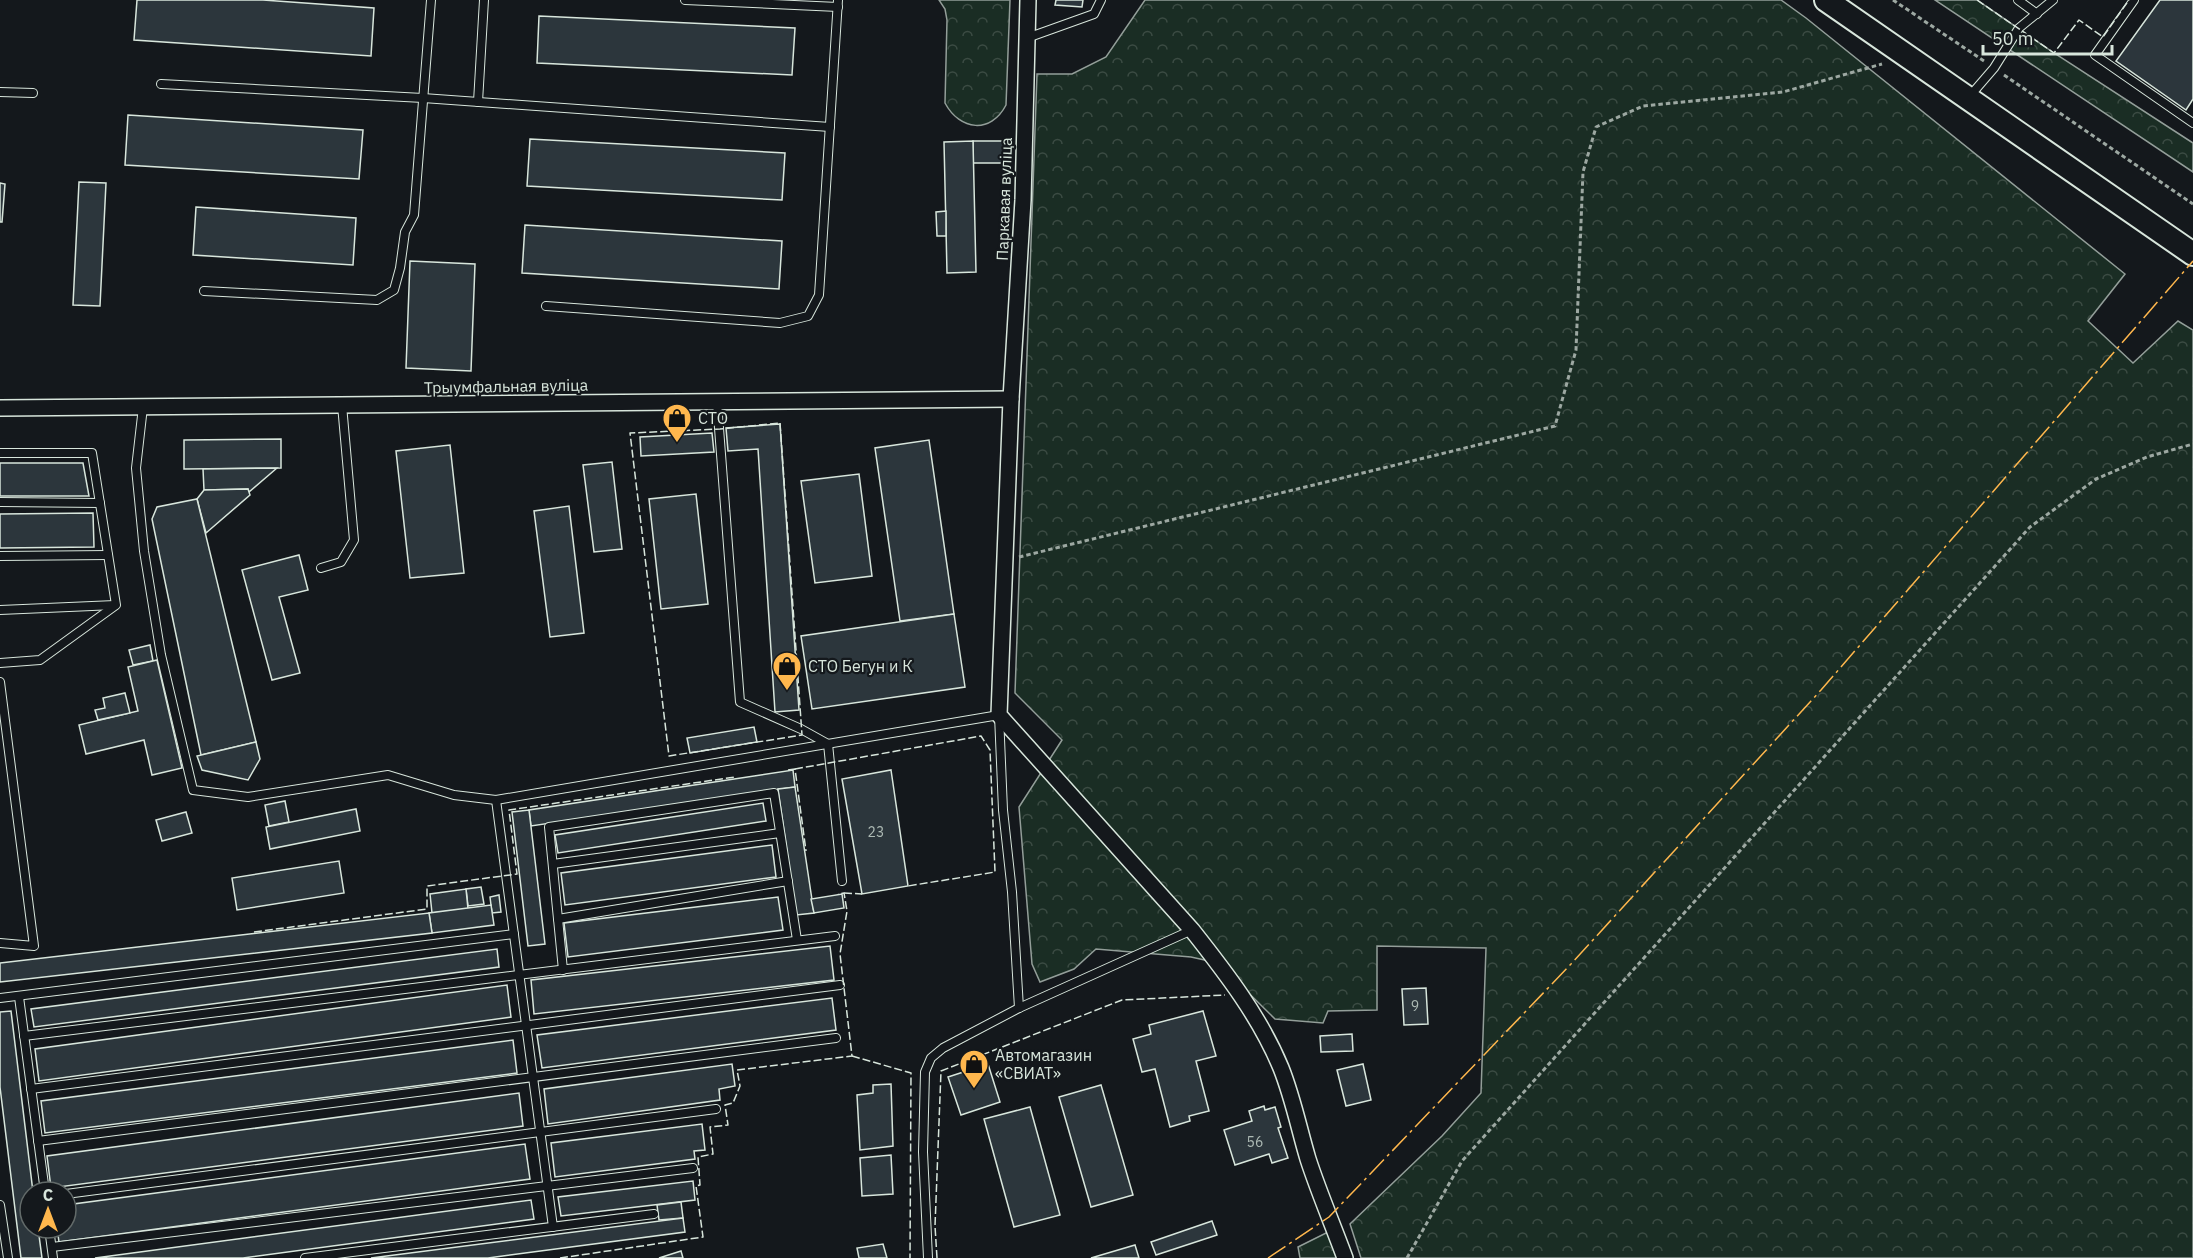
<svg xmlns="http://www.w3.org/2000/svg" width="2193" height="1258" viewBox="0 0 2193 1258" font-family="'IBM Plex Sans',sans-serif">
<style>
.forest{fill:url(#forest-crowns);stroke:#939e99;stroke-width:1.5}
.building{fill:#2c363c;stroke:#d8e6dc;stroke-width:1.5}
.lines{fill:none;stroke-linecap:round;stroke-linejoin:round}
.service-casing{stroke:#d8e6dc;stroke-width:10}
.minor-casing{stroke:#d8e6dc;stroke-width:18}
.secondary-casing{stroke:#d8e6dc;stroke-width:26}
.path{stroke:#9da8a2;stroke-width:3;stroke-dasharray:4.5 3;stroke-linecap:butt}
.service{stroke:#14181c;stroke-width:8}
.minor{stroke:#14181c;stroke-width:15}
.secondary{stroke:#14181c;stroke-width:22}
.fence{stroke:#d8e6dc;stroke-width:1.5;stroke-dasharray:8 3;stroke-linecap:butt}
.power{stroke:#ffb74d;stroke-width:1.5;stroke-dasharray:21 4.5 3 4.5;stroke-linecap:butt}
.labels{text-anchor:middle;stroke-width:4.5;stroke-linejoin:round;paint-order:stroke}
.number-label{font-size:14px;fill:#adbab4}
.street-label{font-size:16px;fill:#d8e6dc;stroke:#14181c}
.poi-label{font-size:16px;fill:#d8e6dc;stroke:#14181c;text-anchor:start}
</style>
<defs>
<pattern id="forest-crowns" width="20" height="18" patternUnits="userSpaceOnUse" patternTransform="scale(1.5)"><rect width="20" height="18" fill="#1a2d24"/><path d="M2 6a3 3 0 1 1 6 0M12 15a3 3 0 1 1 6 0" fill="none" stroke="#3b4b43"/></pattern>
</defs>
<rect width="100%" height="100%" fill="#14181c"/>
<g class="forest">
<path d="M 939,0 L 1010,0 L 1006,105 C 991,134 960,131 945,103 L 947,20 L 945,9 Z"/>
<polygon points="1145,0 1781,0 1806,18 2125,274 2088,321 2133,363 2178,321 2193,330 2193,1258 1361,1258 1350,1224 1442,1136 1481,1093 1486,948 1377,946 1377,1010 1328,1011 1323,1023 1275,1019 1218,963 1191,957 1096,949 1074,969 1040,982 1032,964 1019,807 1062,740 1015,693 1037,74 1072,74 1106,57"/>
<polygon points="1935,0 1977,0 2054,53 2193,143 2193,172"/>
<polygon points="1334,1229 1345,1258 1300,1258 1298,1247"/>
</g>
<g class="building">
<polygon points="137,0 263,0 374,8 371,56 134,40"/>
<polygon points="1056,0 1083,0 1082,7 1055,5"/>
<polygon points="2160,0 2193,0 2193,99 2186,110 2116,61"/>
<polygon points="539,16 795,28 792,75 537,63"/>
<polygon points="128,115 363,130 359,179 125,165"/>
<polygon points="530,139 785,153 782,200 527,186"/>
<rect x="973" y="141" width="33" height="22"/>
<polygon points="973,141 976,272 947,273 944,142"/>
<polygon points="79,182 106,183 100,306 73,305"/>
<polygon points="0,183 5,184 2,222 0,222"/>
<polygon points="196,207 356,218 353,265 193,255"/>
<polygon points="946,211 946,236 937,236 936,212"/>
<polygon points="525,225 782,241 779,289 522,273"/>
<polygon points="410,261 475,264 471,371 406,368"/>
<polygon points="780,424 799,710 775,712 758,449 728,451 726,428"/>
<polygon points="712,433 714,452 641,456 640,437"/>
<polygon points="281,439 281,468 184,469 184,440"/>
<polygon points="929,440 954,614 900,621 875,448"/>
<polygon points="450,445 464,573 410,578 396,451"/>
<polygon points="612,462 622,549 594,552 583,465"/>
<polygon points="0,463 83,463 89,496 0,496"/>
<polygon points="277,468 249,492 248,489 204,490 203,469"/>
<polygon points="859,474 872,576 815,583 801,481"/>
<polygon points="248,489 250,495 206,533 197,499 204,490"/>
<polygon points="696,494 708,604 661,609 649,499"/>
<polygon points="197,499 256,742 201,755 152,519 157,507"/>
<polygon points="569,506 584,633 550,637 534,511"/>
<polygon points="93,513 94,547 0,548 0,514"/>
<polygon points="299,555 308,590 279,597 300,673 272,680 242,570"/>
<polygon points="954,614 965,687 812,709 801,636"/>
<polygon points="150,645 153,661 133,665 129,650"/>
<polygon points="157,660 182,768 152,775 144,740 86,754 79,725 138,711 128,667"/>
<polygon points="125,693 130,713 98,720 95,710 105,708 103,698"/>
<polygon points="754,727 757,742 690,753 687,738"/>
<polygon points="256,742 260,759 248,780 202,770 197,756"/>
<polygon points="793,770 795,787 531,826 529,810"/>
<polygon points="891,770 908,886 862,894 842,779"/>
<polygon points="795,787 814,913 796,915 778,789"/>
<polygon points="285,801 289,822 269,826 265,805"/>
<polygon points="763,803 766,821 558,853 555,835"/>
<polygon points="356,809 360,831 270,849 266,827"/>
<polygon points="529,810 545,944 528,946 512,812"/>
<polygon points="186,812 192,833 162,841 156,820"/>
<polygon points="772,845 776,877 565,905 561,873"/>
<polygon points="339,861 344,893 237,910 232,878"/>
<polygon points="481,887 484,904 468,906 466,889"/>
<polygon points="466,889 468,909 432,913 430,894"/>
<polygon points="842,894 844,908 814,913 811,899"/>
<polygon points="499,895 501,912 492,913 490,897"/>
<polygon points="778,897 783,930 568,957 564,923"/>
<polygon points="491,905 494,925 432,933 429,913"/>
<polygon points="429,913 432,933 0,982 0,963"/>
<polygon points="830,946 834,980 534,1014 531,980"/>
<polygon points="497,949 499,967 34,1027 31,1009"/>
<polygon points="507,985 511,1017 39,1081 35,1049"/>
<polygon points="1426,988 1428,1024 1404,1025 1402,989"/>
<polygon points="832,998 836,1030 542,1068 537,1035"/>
<polygon points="11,1011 33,1192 30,1192 30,1228 38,1228 42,1258 21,1258 0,1087 0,1012"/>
<polygon points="1203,1011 1216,1056 1196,1061 1209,1111 1189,1116 1190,1121 1170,1127 1155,1069 1142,1072 1133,1039 1151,1034 1149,1025"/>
<polygon points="1352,1034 1353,1051 1321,1052 1320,1036"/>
<polygon points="513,1040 517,1073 45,1133 41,1101"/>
<polygon points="732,1064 735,1086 719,1089 720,1100 548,1124 544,1089"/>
<polygon points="988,1064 1000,1102 961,1115 948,1077"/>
<polygon points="1363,1064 1371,1100 1346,1106 1337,1070"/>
<polygon points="891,1084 893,1146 860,1150 857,1095 873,1093 873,1085"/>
<polygon points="1101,1085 1133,1195 1091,1207 1059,1097"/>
<polygon points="519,1093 523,1126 51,1188 47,1156"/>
<polygon points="1264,1106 1265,1110 1275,1107 1281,1127 1278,1128 1288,1158 1272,1163 1269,1154 1235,1165 1224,1130 1252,1121 1249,1111"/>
<polygon points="1030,1107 1060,1215 1014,1227 984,1119"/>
<polygon points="702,1124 705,1150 694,1151 695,1159 555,1177 551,1143"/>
<polygon points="525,1144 530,1179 59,1242 57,1228 66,1228 66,1205"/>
<polygon points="891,1155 893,1194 862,1196 860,1158"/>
<polygon points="693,1181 695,1200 561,1216 558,1197"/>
<polygon points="531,1200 534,1219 243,1258 95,1258"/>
<polygon points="681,1202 683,1218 659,1220 657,1205"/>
<polygon points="683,1218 685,1232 488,1258 371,1258"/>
<polygon points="1212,1221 1217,1235 1156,1255 1151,1242"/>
<polygon points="883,1244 887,1258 859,1258 857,1248"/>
<polygon points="1135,1245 1139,1258 1091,1258"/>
<polygon points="681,1251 683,1258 659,1258"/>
</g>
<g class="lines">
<g class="service-casing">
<g id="service">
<polyline points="685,0 838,7"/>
<polyline points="2018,0 2037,14"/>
<polyline points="2134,0 2095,55 2193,123"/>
<polyline points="1027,38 1094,14 1101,0"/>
<polyline points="161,84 423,98 830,127"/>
<polyline points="0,92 33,93"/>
<polyline points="1969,97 1994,68 2019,28 2053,0"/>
<polyline points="478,102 484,0"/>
<polyline points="204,291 377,300 394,290 400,268 405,232 414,215 431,0"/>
<polyline points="546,306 780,323 808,316 819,295 838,0"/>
<polyline points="717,402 740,702 801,729 828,744 842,881"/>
<polyline points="143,407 136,468 144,551 161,655 193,790 248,797 388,775 454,795 496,800 999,715 1003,810 1012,892 1019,1008"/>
<polyline points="0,453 92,453 116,605 40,660 0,663"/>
<polyline points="0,502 100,503"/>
<polyline points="0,556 108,555"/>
<polyline points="321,568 341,562 354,540 342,405"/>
<polyline points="0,610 115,605"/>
<polyline points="0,682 34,946 0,943"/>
<polyline points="496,800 553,1227"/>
<polyline points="553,864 780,833"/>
<polyline points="558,919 788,881"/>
<polyline points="563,970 549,827 774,793 797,940"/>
<polyline points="19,997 45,1192"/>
<polyline points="0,998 514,934"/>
<polyline points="24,1036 835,936"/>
<polyline points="31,1089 840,985"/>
<polyline points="38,1141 836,1038"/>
<polyline points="66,1194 716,1109"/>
<polyline points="0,1205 8,1258"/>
<polyline points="49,1228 53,1258"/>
<polyline points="52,1247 693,1168"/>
<polyline points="305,1258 654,1214"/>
<polyline points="928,1258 923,1152 925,1072 931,1058 943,1048 1019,1008 1192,930"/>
</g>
</g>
<g class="minor-casing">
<g id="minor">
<path d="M 1028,0 L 1023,200 L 1011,399 L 999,715 L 1192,930 C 1226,973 1260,1017 1281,1068 C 1293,1098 1299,1129 1308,1159 C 1319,1193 1333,1225 1345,1258"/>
<polyline points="0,408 1011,399"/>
</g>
</g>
<g class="secondary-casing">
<polyline id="secondary" points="1826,0 2193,254"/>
</g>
<g class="path">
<polyline points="1893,0 1984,61"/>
<polyline points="2004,75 2193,204"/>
<polyline points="1019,557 1555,426 1576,350 1583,172 1596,127 1643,106 1783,92 1882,64"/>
<polyline points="1407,1258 1462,1161 2030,527 2096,479 2147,457 2193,444"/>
</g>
<use href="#service" class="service"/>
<use href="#minor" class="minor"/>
<use href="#secondary" class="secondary"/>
<g class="fence">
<polyline points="1977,0 2054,53 2079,20 2103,37 2129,0"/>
<polygon points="780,423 802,735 669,756 630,433 720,429"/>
<polyline points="795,769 981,736 990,750 995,872 908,886"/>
<polyline points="788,770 795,769 806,851"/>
<polyline points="844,893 862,894"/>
<polyline points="254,932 427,909 427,886 517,874 509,810 735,777"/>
<polyline points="852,1056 911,1073 910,1258"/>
<polyline points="560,1258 703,1237 696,1186 700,1185 698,1157 713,1154 710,1127 728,1125 725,1105 733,1103 740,1086 737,1070 852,1056 840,954 847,911 844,893 838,894"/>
<polyline points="937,1258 935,1226 941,1071 1122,1000 1225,995"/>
</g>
<polyline class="power" points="1268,1258 1329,1217 1571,964 1821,690 2193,261"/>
</g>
<defs>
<g id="shop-pin" transform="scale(1.5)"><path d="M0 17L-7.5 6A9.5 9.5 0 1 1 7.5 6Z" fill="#ffb74d" stroke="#14181c"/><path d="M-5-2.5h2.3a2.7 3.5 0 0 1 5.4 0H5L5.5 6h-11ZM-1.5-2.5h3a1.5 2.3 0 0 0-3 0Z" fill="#111"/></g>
</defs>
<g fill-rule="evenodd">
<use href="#shop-pin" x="677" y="418"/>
<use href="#shop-pin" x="787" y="666"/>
<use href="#shop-pin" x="974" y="1064"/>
</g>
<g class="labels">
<g class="number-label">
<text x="876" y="837">23</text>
<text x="1415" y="1011">9</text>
<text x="1255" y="1147">56</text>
</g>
<g class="street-label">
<text transform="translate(1004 199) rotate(-88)" y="6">Паркавая вуліца</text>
<text transform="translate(506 386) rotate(-1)" y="6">Трыумфальная вуліца</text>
</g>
<g class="poi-label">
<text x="698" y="424">СТО</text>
<text x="808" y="672">СТО Бегун и К</text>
<text x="995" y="1061">Автомагазин<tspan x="995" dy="18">«СВИАТ»</tspan></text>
</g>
</g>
<g transform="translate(48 1210)"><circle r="28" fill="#14181c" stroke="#626a69" stroke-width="1.5"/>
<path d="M0-4.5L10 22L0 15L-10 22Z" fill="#ffb74d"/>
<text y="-9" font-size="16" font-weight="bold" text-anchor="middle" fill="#d8e6dc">С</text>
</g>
<path d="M1983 45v9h129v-9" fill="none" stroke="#d8e6dc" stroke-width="3"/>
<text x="1992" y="45" font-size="18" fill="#d8e6dc" stroke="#14181c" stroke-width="4.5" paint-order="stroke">50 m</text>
</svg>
